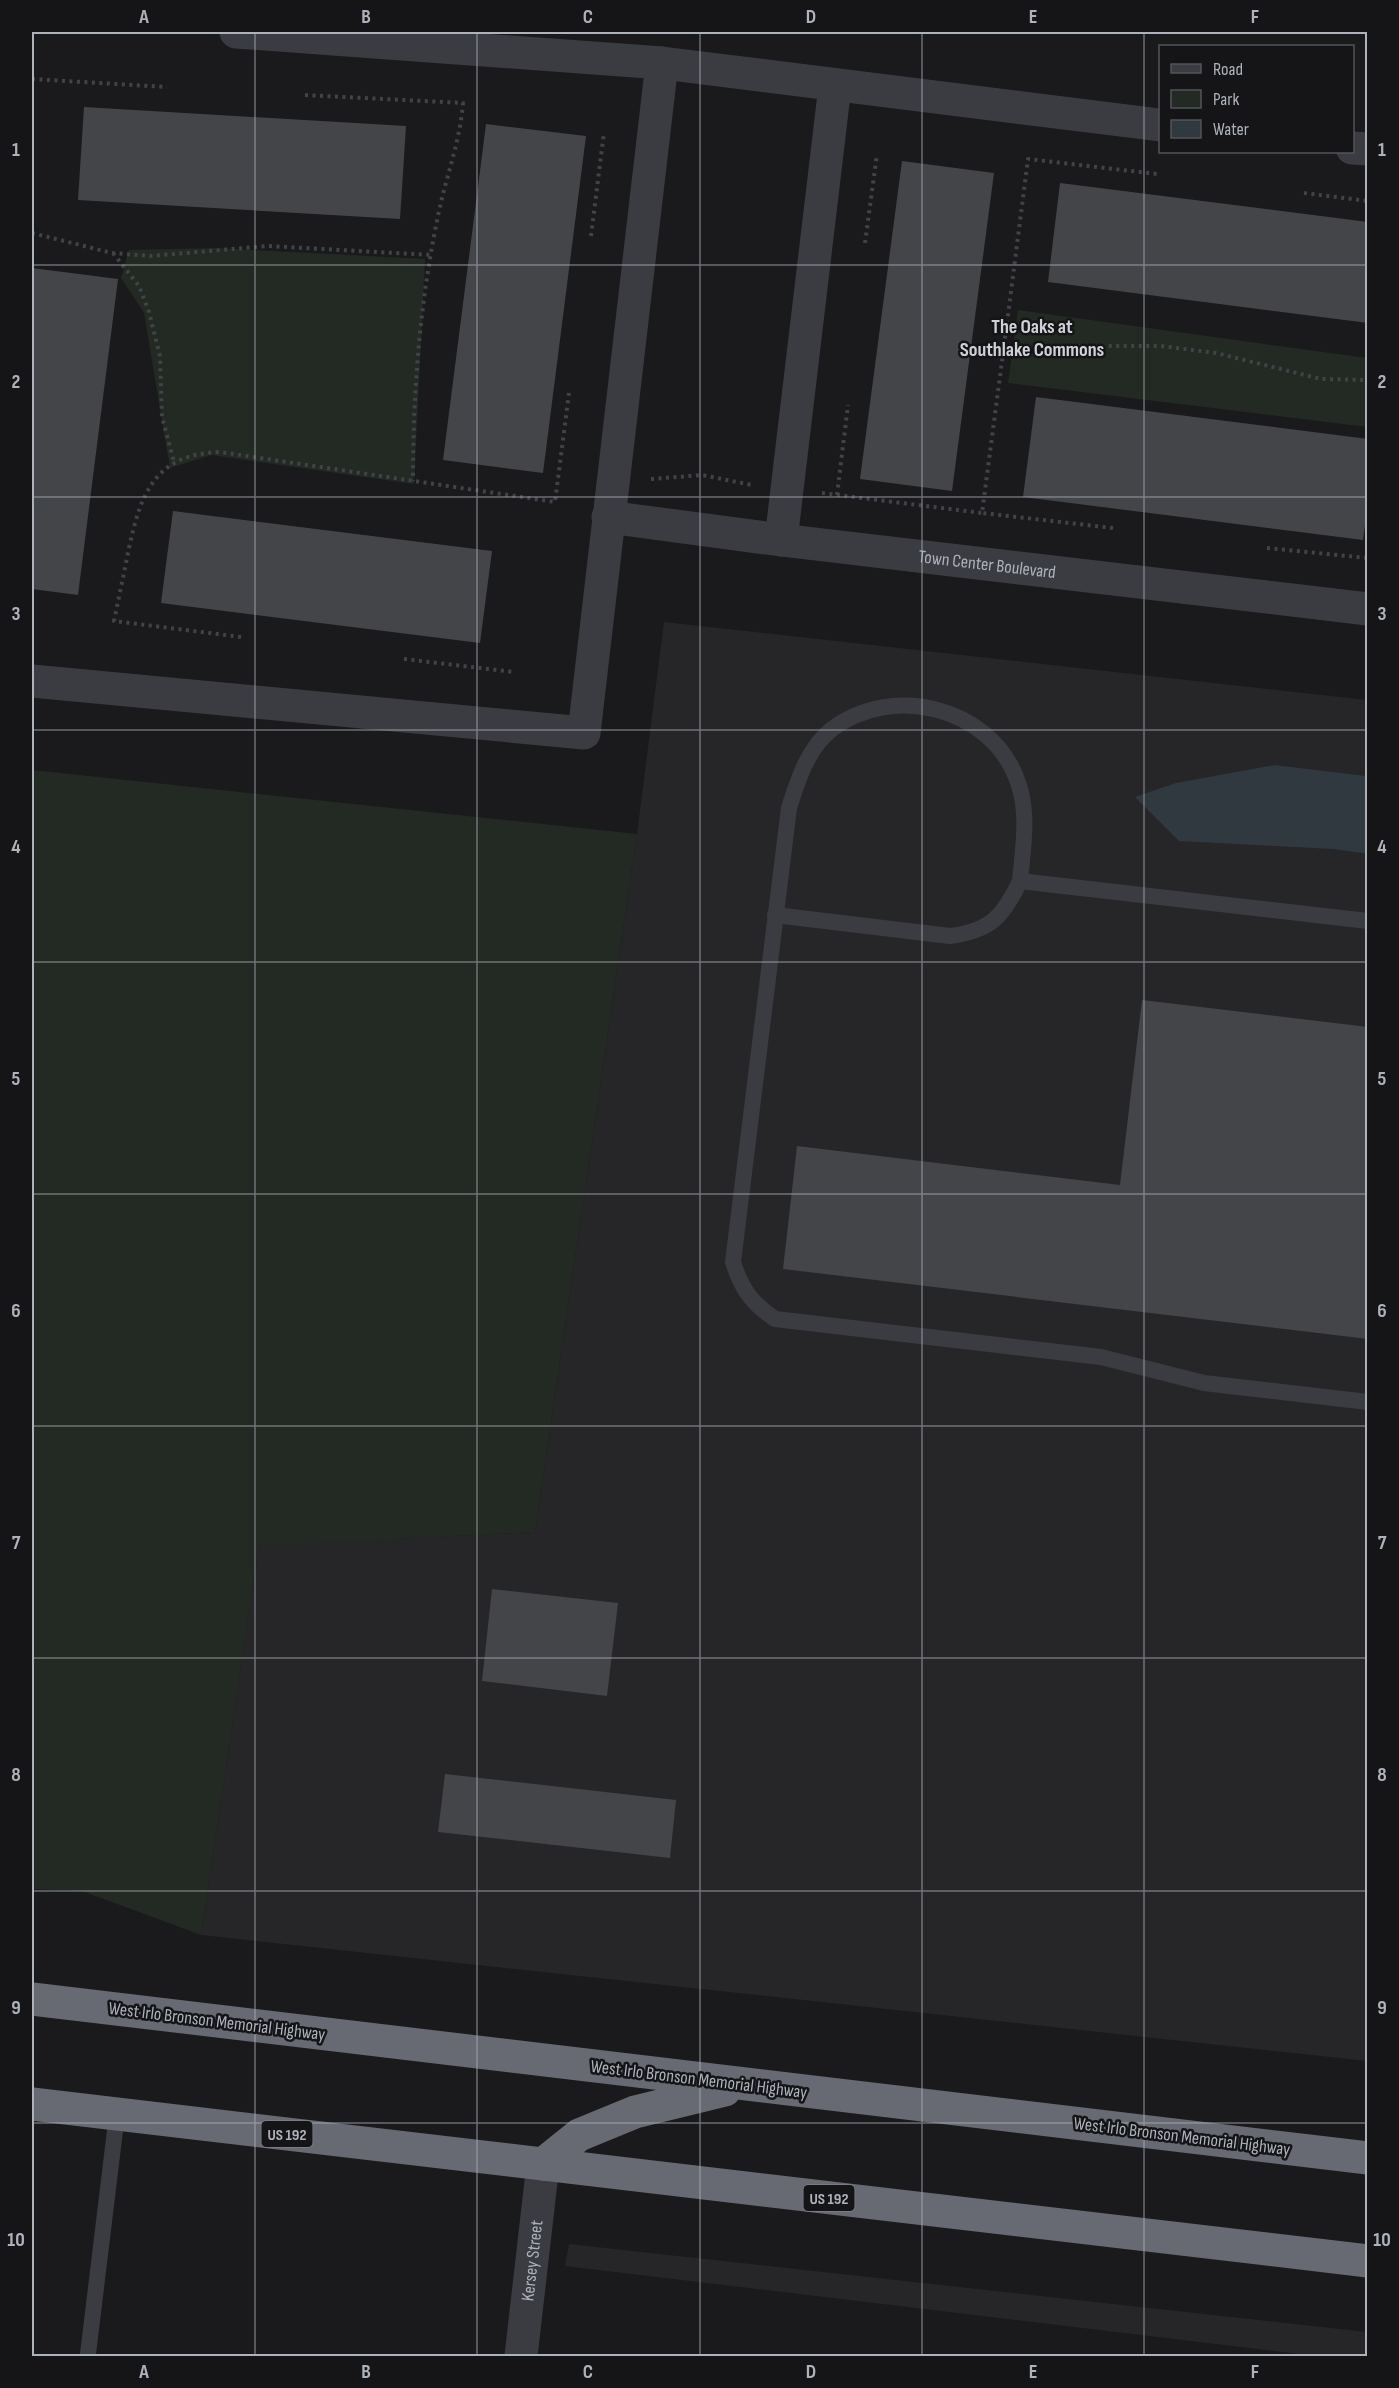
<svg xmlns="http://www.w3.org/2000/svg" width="1399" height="2388" viewBox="0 0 1399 2388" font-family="'Sofia Sans Condensed',sans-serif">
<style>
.built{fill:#262629}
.green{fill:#222a23}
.water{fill:#303940}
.building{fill:#444549}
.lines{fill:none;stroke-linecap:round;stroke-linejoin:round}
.path{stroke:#414348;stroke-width:4;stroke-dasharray:3 4.5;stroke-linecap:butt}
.lane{stroke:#3b3c41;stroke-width:16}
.street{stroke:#3b3c41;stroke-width:33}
.highway{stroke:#676a72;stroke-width:33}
.grid{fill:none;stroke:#adb2bb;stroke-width:1.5;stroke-opacity:0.55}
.labels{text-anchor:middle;stroke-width:5;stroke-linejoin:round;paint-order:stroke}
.shield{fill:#151517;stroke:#7f838a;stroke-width:1.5}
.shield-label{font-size:16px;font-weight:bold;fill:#adb2bb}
.street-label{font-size:18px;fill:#adb2bb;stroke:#151517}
.neighbourhood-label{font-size:20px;font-weight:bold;fill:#ced1d7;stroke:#151517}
.neatline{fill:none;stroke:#adb2bb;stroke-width:2}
.grid-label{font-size:20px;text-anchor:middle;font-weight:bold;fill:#adb2bb}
</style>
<rect width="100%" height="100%" fill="#1a1a1c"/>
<g class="built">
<polygon points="664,622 1367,700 1367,776 1275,765 1333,849 1367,854 1367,2061 201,1935 259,1545 535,1532 637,834"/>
<polygon points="569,2244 1367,2332 1367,2356 1316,2356 565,2266"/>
</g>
<g class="green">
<polygon points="215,248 425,259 414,484 211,455 170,468 144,313 121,278 129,250"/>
<polygon points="1018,310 1367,358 1367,427 1008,383"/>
<polygon points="32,770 637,834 535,1532 259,1546 201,1935 82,1891 32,1889"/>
</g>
<polygon class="water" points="1275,765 1367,776 1367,854 1333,849 1179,841 1135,797 1176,783"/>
<g class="building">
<polygon points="84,107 406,126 400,219 78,200"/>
<polygon points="486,124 586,136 543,473 443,460"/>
<polygon points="902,161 994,173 952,491 860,479"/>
<polygon points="1060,183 1368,222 1368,323 1048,282"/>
<polygon points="32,268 118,279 78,595 32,589"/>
<polygon points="1036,397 1368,439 1368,504 1363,540 1023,497"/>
<polygon points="173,511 492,551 480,643 161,603"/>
<polygon points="1142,1000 1368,1027 1368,1339 783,1269 797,1146 1120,1185"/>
<polygon points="492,1589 618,1603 607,1696 482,1681"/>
<polygon points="445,1774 676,1800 670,1858 438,1832"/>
</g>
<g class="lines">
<g class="path">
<polyline points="32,79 167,87"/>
<path d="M 305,95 L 463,103 C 460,141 447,174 439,211 C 420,300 413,390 413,481"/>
<polyline points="1304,193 1368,201"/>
<polyline points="32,233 112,253 151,256 268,246 432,255"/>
<polyline points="591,236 604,132"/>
<polyline points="865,243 877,154"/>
<polyline points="113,253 139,286 149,312 160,356 162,417 174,462"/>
<polyline points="1004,346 1028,159 1157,174"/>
<polyline points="651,479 702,475 752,485"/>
<polyline points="822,493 982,513"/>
<polyline points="837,495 848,405"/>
<polyline points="1113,528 982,513 1004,346 1161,346 1216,353 1321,379 1368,380"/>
<polyline points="1267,548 1368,558"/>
<path d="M 241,637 L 114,621 C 119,597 124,573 129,548 C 141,492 156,454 220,452 L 555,502 L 569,393"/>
<polyline points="404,659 514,672"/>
</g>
<g class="lane">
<path d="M 775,915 L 950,936 C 990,931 1003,917 1020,881"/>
<path d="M 1368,921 L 1020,881 C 1023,846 1030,811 1016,777 C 988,706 891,684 832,729 C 807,749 798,780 789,808 L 733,1262 C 741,1288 752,1304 775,1319 L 1101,1357 L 1204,1383 L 1368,1402"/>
<polyline points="88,2354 117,2114"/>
</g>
<g class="street">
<polyline points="236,32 662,63 1160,125"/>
<polyline points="1352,148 1368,149"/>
<path id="s1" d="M 608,517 L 781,540 L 1368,609"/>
<polyline points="781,540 835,86"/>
<polyline points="32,681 584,733 662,63"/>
<path id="s2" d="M 521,2356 L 543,2164"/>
</g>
<g class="highway">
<polyline points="32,1999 1368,2158"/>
<polyline points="32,2104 1368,2261"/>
<polyline points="543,2164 579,2135 635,2112 725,2090"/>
</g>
</g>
<path class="grid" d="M 255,32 L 255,2356M 477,32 L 477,2356M 700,32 L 700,2356M 922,32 L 922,2356M 1144,32 L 1144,2356M 32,265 L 1368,265M 32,497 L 1368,497M 32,730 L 1368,730M 32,962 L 1368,962M 32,1194 L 1368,1194M 32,1426 L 1368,1426M 32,1658 L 1368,1658M 32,1891 L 1368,1891M 32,2123 L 1368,2123"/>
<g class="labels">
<g class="shield">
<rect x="261.5" y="2121" width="51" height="26" rx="4.5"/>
<rect x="803.5" y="2185" width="51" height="26" rx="4.5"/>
</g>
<g class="shield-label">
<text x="287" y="2140">US 192</text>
<text x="829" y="2204">US 192</text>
</g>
<g class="street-label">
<text dy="6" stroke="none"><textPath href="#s1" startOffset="382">Town Center Boulevard</textPath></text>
<text transform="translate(217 2021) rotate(7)" y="6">West Irlo Bronson Memorial Highway</text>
<text transform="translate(699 2079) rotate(7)" y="6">West Irlo Bronson Memorial Highway</text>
<text transform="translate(1182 2136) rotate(7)" y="6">West Irlo Bronson Memorial Highway</text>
<text dy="6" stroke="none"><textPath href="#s2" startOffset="96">Kersey Street</textPath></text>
</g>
<g class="neighbourhood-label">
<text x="1032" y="333">The Oaks at<tspan x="1032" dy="23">Southlake Commons</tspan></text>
</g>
</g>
<rect width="1399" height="2388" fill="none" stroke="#151517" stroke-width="66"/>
<rect x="1159" y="45" width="195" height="108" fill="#151517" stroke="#525459" stroke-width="1.5"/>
<rect x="1171" y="64" width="30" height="9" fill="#3b3c41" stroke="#525459" stroke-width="1.5"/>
<text x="1213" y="75" font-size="18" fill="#adb2bb">Road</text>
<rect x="1171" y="90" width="30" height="18" fill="#222a23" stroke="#525459" stroke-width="1.5"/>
<text x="1213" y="105" font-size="18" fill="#adb2bb">Park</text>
<rect x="1171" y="120" width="30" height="18" fill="#303940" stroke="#525459" stroke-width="1.5"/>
<text x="1213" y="135" font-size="18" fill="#adb2bb">Water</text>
<rect x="33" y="33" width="1333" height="2322" class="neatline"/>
<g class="grid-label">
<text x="144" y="23">A</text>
<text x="366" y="23">B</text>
<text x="588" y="23">C</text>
<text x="811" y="23">D</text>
<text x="1033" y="23">E</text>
<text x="1255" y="23">F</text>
<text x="16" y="156">1</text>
<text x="1382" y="156">1</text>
<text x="16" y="388">2</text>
<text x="1382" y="388">2</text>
<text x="16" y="620">3</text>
<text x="1382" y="620">3</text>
<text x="16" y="853">4</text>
<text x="1382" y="853">4</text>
<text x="16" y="1085">5</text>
<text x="1382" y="1085">5</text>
<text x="16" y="1317">6</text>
<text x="1382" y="1317">6</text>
<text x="16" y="1549">7</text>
<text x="1382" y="1549">7</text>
<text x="16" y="1781">8</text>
<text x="1382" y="1781">8</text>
<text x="16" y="2014">9</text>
<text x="1382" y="2014">9</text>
<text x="16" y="2246">10</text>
<text x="1382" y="2246">10</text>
<text x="144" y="2378">A</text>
<text x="366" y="2378">B</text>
<text x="588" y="2378">C</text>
<text x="811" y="2378">D</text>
<text x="1033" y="2378">E</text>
<text x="1255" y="2378">F</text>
</g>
</svg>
